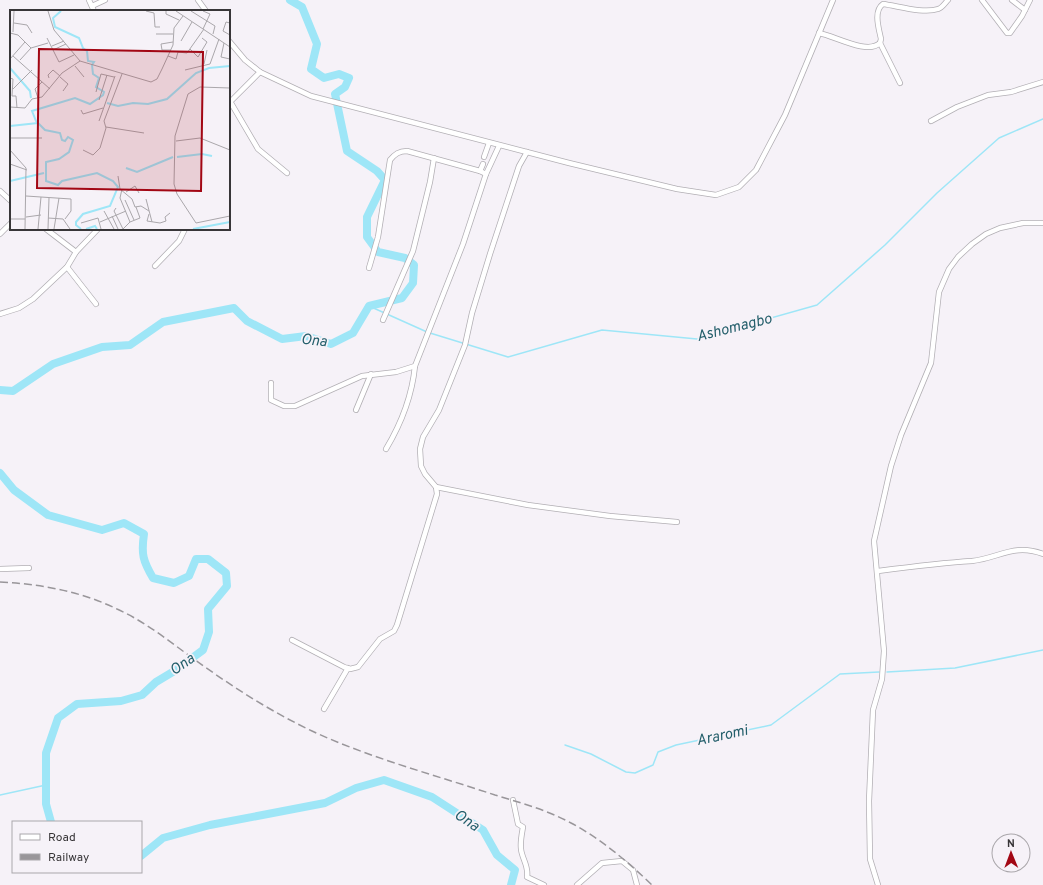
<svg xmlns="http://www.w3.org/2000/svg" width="1043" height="885" viewBox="0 0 1043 885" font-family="Overpass,sans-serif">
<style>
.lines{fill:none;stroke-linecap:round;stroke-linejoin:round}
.stream{stroke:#9ee6f7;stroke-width:1.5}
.river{stroke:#9ee6f7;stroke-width:8}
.street-casing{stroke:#b2afb4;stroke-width:6}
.street{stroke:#fff;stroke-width:4.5}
.rail{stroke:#99969a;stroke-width:1.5;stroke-dasharray:8 4;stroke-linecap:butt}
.labels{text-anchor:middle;stroke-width:3.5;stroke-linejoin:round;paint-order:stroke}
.water-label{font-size:15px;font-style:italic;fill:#245f6b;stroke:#f6f2f8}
.inset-river{fill:none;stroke:#9ee6f7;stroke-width:2}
.inset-road{fill:none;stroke:#aaa7ab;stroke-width:1}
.view{fill:#a20714;fill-opacity:0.15;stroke:#a20714;stroke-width:2}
.inset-edge{fill:none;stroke:#383638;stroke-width:2}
</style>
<rect width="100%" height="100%" fill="#f6f2f8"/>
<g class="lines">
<g class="stream">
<polyline points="369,306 427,332"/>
<polyline points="430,333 508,357 602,330 697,339 817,305 885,245 937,193 999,138 1043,119"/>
<polyline points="887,672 955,668 1043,650"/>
<polyline points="565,745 591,754 626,772 635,773 653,765 658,752 676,745 771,725 840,674 879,672"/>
<polyline points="0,795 46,785"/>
</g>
<g class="river">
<polyline points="0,390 13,391 53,364 102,347 130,345 163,322 234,308 247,321 282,339 306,336 331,344 353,333 369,306 402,298 413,283 414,265 405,258 378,252 367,237 367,217 385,180 377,171 347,151 335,94 345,87 349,78 339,74 324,78 311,69 317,44 302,7 290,0"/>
<path d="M 0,473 L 14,490 L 48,515 L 102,530 L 124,523 L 144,534 C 141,554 143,561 153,578 L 174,583 L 189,576 L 196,559 L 208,559 L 226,573 L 227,586 L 208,609 L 209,632 L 203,650 L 176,670 L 156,682 L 142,695 L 121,701 L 77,704 L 58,718 L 46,753 L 46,804 L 51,822"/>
<polyline points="141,856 163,838 210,825 325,803 356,788 384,780 432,797 483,830 497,855 515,870 511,885"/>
</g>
<g class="street-casing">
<g id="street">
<polyline points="89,0 94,11"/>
<polyline points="198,0 206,11"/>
<polyline points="982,0 1007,33 1010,33 1022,16 1030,0"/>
<polyline points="1012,0 1025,10"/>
<polyline points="92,6 105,0"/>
<path d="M 819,33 C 835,36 867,55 880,43 L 881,39 C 879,29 873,11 883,4 C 898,6 924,14 938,9 C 942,8 945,3 948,0"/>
<polyline points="229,41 245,60 260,72 311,96 569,163 677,189 716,195 739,187 756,170 785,115 833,0"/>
<polyline points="880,43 900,83"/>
<polyline points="229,103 260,72"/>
<polyline points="231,103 258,149 287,173"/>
<polyline points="931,121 957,107 988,95 1011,92 1043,82"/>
<polyline points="484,157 489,143"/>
<polyline points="486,174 499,146"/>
<polyline points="0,191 11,201"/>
<polyline points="46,229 76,252"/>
<polyline points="0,234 11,223"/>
<polyline points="155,266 179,241 185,229"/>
<polyline points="67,267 96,304"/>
<path d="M 369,268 L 378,237 L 390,160 C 395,154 399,151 407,151 L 480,171"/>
<polyline points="0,314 19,308 33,299 67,267 76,252 98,229"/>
<polyline points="383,320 413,251 430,182 434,158"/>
<polyline points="271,383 271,400 284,406 295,406 362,376 396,372 415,366"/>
<polyline points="356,410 371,374"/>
<path d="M 386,449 C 401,424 412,396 415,366 L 463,244 L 486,174 L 480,171 L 483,164"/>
<polyline points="436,487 528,505 610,516 677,522"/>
<polyline points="0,569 29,568"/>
<path d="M 878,571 C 909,567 940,563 972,561 C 999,558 1014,543 1043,554"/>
<polyline points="292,640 344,667 350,669 358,667 380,639 394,631 397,625 437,494 436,487 425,474 421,466 420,449 423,437 439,410 465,345 472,313 490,254 519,166 527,152"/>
<polyline points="324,709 348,668"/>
<path d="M 513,800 L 518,824 L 523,827 C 522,833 520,842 521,849 C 522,859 529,866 527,877 L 544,885"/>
<polyline points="577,885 602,863 622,861 633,870 637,885"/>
<polyline points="878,885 870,859 869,801 873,710 882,679 884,651 874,541 891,466 901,435 931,363 939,292 949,269 958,257 972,244 986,234 1000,228 1023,223 1043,223"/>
</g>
</g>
<use href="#street" class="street"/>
<path class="rail" d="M 0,582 C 40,584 80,591 117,609 C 150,624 176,647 205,667 C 239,691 274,713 312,731 C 370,758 435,775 495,795 C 521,803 547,810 571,823 C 601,839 627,861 652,885"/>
</g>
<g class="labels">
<g class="water-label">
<text transform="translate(734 327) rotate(-14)" y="5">Ashomagbo</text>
<text transform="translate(314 340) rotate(6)" y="5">Ona</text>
<text transform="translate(182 664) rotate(-35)" y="5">Ona</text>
<text transform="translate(722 735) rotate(-12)" y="5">Araromi</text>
<text transform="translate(467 820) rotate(34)" y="5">Ona</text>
</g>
</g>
<g transform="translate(10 10)">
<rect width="220" height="220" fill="#f6f2f8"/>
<path class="inset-river" d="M 51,1 L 43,8 L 45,17 L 69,28 L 73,38 L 77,41 L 78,51 L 84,52 L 82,55 L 83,64 L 89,68 L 86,77 L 94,82 L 93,85 L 80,94 L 65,88 L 22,101 L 26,111 L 35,120 L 50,123 L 52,130 L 55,131 L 58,127 L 63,130 L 59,142 L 49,149 L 36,152 L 36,171 L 48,175 L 52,171 L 87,163 L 103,171 L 108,177 L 100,196 L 73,204 L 66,212 L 66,215 L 71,219M 0,58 L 20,81 L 21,88M 97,93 L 108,96 L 123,93 L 138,94 L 157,89 L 186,63 L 199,58 L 220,56M 0,116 L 28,113M 167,147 L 192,144 L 202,146M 116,158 L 127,162 L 163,147M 0,171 L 34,163M 76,219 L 85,216 L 87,219M 183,219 L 220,212"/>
<path class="inset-road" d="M 38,1 L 44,20 L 70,51 L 141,72 L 147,69 L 152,59 L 163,35 L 164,18 L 173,6M 136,1 L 144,3 L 145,17 L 150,17M 156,1 L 156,4 L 169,10M 166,1 L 220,37M 181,1 L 205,16 L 203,24M 4,13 L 17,15 L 22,23M 220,13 L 216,12 L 213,21 L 220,25M 193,19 L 200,4 L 193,1M 3,22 L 4,1M 0,23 L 8,25 L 21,38M 146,24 L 163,24M 37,28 L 49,52 L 64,45M 171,31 L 182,12M 214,33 L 211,47 L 220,49M 42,36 L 54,31M 180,39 L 188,47 L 197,32 L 192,28M 43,40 L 56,34M 161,40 L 152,40 L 151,34 L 163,32M 3,46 L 40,79M 158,46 L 166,49 L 168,42 L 177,43 L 194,19M 0,49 L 15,32M 10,50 L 21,38 L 38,33M 194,54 L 197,40M 65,56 L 74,67M 175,60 L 200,54 L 209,29M 50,67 L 58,74 L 53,81M 0,68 L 3,69 L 2,86 L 6,86M 39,68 L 38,65 L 43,60 L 50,66M 220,78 L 190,77 L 178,84 L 165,126 L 164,174 L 167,184 L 186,213 L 220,206M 3,79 L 22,60M 86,82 L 91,64 L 104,67M 6,86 L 7,98M 28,88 L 25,79 L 32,72M 89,90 L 97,65M 0,97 L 15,98 L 22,89 L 32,87 L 52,63 L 70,51M 71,100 L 73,104 L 93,98M 89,111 L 105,66M 96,117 L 134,123M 0,128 L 32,128M 166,131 L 190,128 L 220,140M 0,140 L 16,158 L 15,219M 73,140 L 83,145 L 90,138 L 96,118 L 94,111 L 112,64M 0,154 L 17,160M 108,166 L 110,179 L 122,189 L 125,197 L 131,196 L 139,201M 112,179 L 110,188 L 120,212M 116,182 L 125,176 L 129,183M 16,186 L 61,189 L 61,201 L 55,209M 136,189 L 142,212M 115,190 L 124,210M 106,198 L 104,201 L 113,219M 94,201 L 104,219M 139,204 L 137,211 L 150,213 L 156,211 L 155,207 L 160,203M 102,206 L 108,219M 16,207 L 31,205M 38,208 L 53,209 L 60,219M 0,209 L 15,209M 90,212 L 116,201M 71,213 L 88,208 L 91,219M 28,219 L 31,187M 38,219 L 39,188M 44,219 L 49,188M 113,219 L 120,212 L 130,208 L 126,197"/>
<path class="view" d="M 29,39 L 193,42 L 191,181 L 27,178 Z"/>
<rect width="220" height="220" class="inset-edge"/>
</g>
<rect x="12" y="821" width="130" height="52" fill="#f6f2f8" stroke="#aaa7ab"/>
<rect x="20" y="834" width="20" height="6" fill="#ffffff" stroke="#aaa7ab"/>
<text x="48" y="841" font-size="12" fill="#383638">Road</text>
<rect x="20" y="854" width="20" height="6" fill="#99969a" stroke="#aaa7ab"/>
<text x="48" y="861" font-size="12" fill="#383638">Railway</text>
<g transform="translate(1011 853) rotate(359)"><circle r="19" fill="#f6f2f8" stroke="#aaa7ab"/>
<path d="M0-3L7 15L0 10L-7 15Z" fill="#a20714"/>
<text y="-6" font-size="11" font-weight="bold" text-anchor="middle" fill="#383638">N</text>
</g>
</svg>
